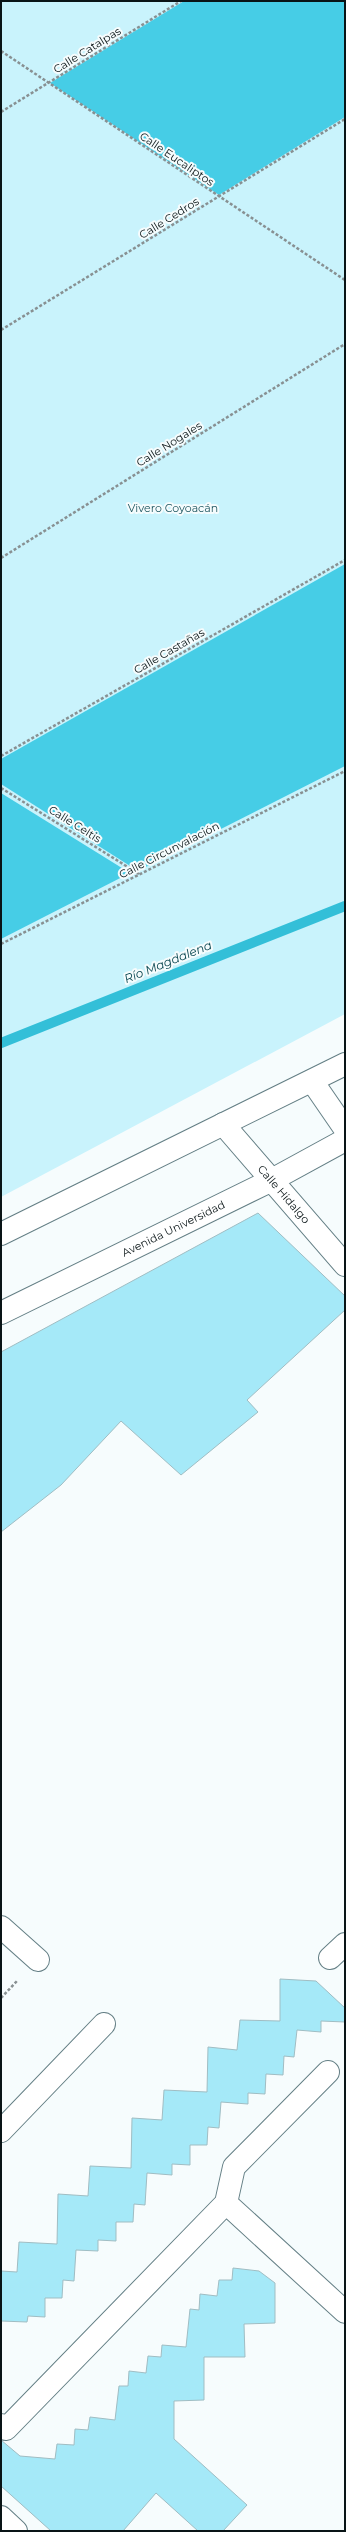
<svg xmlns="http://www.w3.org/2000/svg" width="346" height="2532" viewBox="0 0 346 2532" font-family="Montserrat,sans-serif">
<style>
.green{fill:#c9f3fc}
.forest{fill:#46cde6}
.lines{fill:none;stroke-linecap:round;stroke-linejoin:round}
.stream{stroke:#33bfd8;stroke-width:10}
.building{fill:#a5e9f8;stroke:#a0bdc3}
.minor-casing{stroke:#647f85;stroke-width:24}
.major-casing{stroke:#647f85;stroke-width:24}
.path{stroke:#889092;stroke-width:2.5;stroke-dasharray:3 2;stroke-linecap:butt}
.minor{stroke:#fff;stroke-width:22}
.major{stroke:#fff;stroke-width:22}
.labels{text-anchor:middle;stroke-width:4;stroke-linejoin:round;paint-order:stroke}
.street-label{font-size:11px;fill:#091416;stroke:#f6fcfd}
.park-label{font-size:11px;fill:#205862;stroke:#f6fcfd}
.water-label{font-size:12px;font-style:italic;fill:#07454f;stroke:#f6fcfd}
</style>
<rect width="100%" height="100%" fill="#f6fcfd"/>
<polygon class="green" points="1,1 345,1 345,1014 1,1197"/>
<g class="forest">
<polygon points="184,1 345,1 345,117 219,195 50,83"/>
<polygon points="345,564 345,766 138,871 1,784 1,759"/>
<polygon points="1,793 130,873 1,939"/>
</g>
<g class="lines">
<polyline class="stream" points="1,1043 345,906"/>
</g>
<g class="building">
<polygon points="258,1213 345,1296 345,1310 247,1400 258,1412 181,1475 121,1421 61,1485 1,1532 1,1352"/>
<polygon points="280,1979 316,1981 345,2008 345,2022 321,2021 321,2032 297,2030 294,2057 284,2056 283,2075 266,2074 265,2094 248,2093 248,2104 221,2102 219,2128 208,2127 207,2145 190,2145 190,2165 172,2164 172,2175 147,2173 145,2205 134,2204 133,2222 116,2222 116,2241 98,2240 98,2251 76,2250 74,2281 63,2280 62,2298 45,2298 45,2317 28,2316 27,2322 1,2321 1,2271 17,2272 19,2242 57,2244 58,2194 88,2196 90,2166 131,2168 132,2118 162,2120 164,2090 207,2092 208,2047 237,2050 240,2020 280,2021"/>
<polygon points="233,2268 259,2271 275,2283 275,2323 244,2324 245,2357 204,2357 204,2400 174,2401 174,2439 247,2505 223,2531 198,2531 156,2493 123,2531 51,2531 1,2486 1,2440 20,2456 55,2459 57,2444 74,2445 75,2429 88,2430 90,2417 115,2420 119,2386 128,2386 129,2371 146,2373 148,2356 161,2357 162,2345 186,2347 190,2309 199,2310 200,2294 217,2296 219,2280 232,2280"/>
</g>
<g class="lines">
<g class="minor-casing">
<g id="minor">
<path id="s1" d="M 223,1124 L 345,1265"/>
<polyline points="1,1927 38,1960"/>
<polyline points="330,1958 345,1944"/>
<polyline points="1,2131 104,2024"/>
<polyline points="226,2203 345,2312"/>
<polyline points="1,2425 6,2429 226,2203 234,2167 328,2072"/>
<polyline points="1,2517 16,2531"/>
</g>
</g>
<g class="major-casing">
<g id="major">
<polyline points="312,1081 345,1129"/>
<polyline points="1,1234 345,1064"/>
<path id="s2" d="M 1,1313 L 270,1181 L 345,1140"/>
</g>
</g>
<g class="path">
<polyline points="1,51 345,280"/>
<polyline points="1,112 181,1"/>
<polyline points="1,330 345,119"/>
<polyline points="1,558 345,344"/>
<polyline points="1,756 345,560"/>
<polyline points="1,788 139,874"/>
<polyline points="1,944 345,771"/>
<polyline points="1,1998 17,1981"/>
</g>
<use href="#minor" class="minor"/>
<use href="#major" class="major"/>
</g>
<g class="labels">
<g class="street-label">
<text transform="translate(87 50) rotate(-32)" y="4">Calle Catalpas</text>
<text transform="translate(177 159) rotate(34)" y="4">Calle Eucaliptos</text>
<text transform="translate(169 218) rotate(-32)" y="4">Calle Cedros</text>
<text transform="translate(169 444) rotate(-32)" y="4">Calle Nogales</text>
<text transform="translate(169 651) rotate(-30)" y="4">Calle Castañas</text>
<text transform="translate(75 824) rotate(32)" y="4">Calle Celtis</text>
<text transform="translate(169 850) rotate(-27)" y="4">Calle Circunvalación</text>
<text dy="4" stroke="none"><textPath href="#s1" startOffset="93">Calle Hidalgo</textPath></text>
<text dy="4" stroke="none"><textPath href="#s2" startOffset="192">Avenida Universidad</textPath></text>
</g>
<g class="park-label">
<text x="173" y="512">Vivero Coyoacán</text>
</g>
<g class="water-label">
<text transform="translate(168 962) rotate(-22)" y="4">Río Magdalena</text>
</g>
</g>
<rect width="346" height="2532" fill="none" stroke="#091416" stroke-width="4"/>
</svg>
